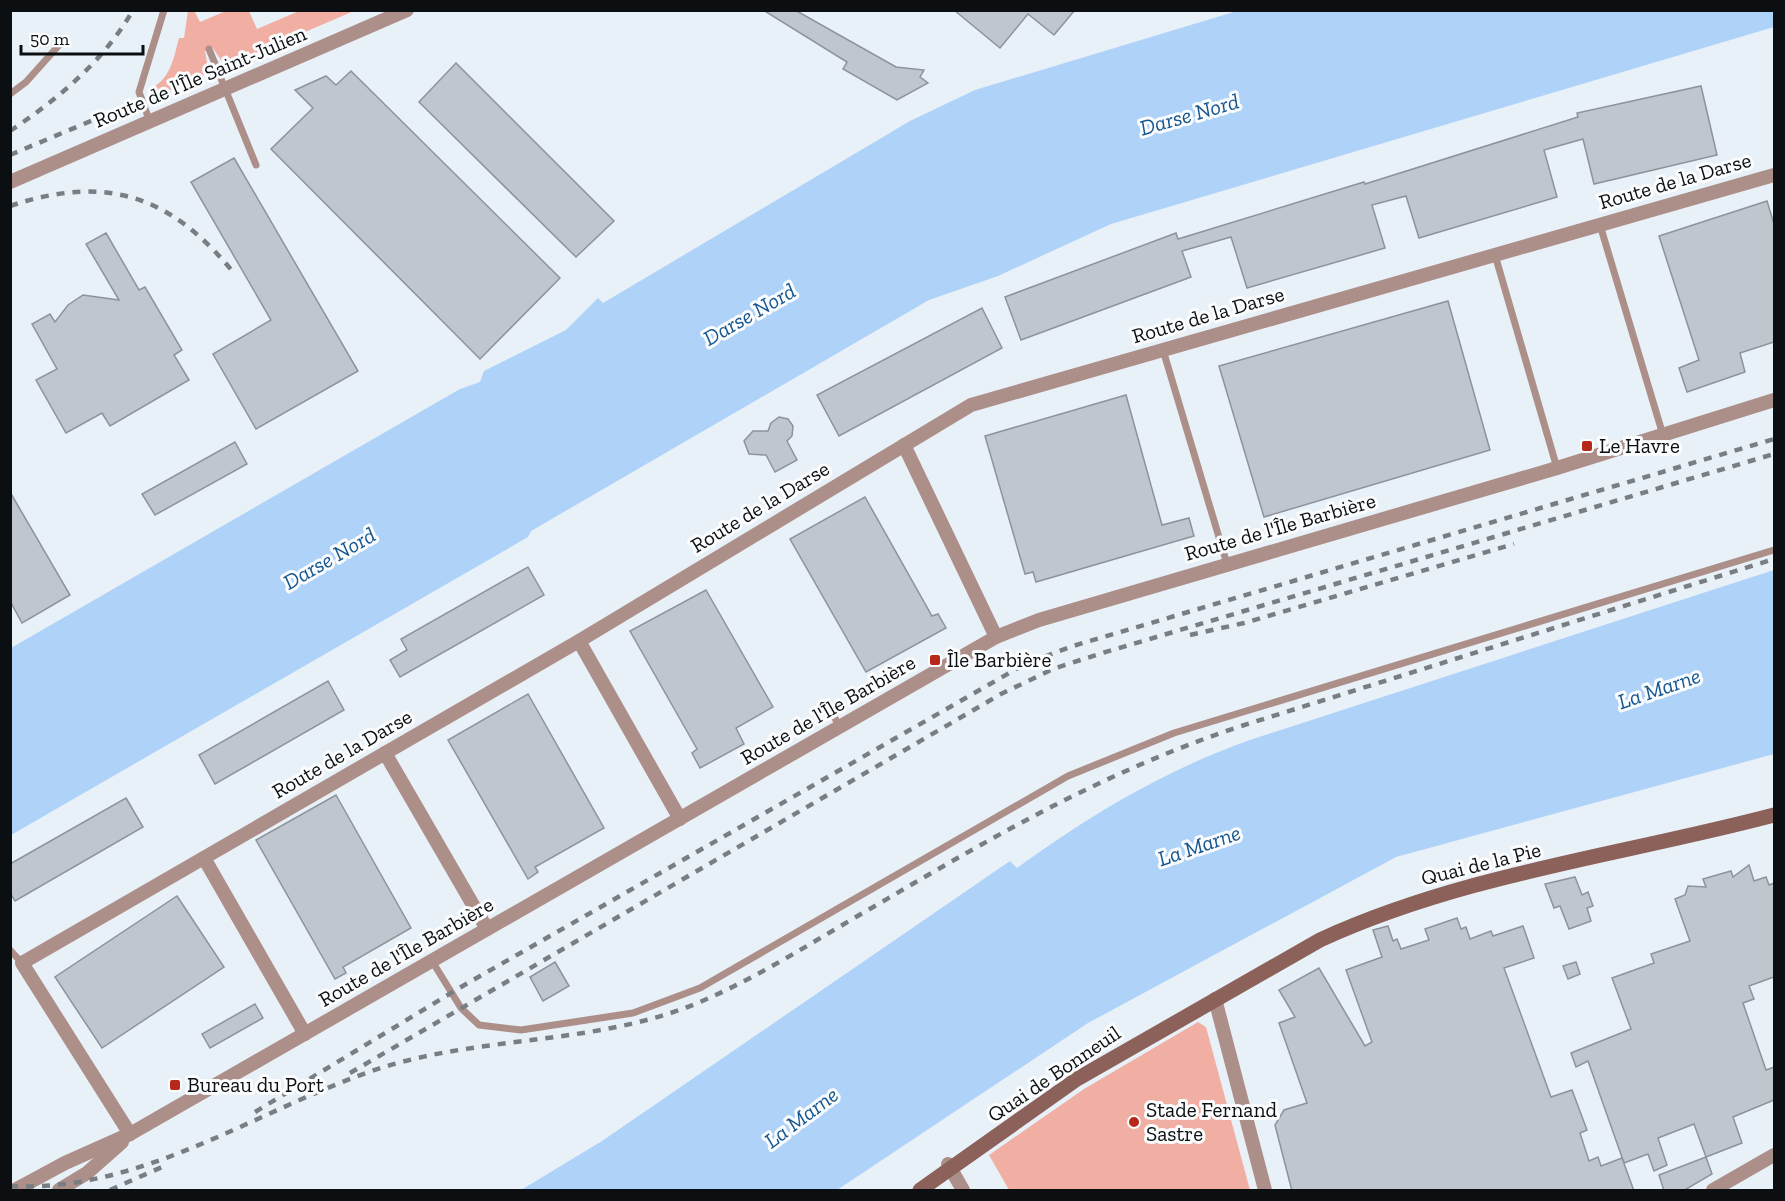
<svg xmlns="http://www.w3.org/2000/svg" width="1785" height="1201" viewBox="0 0 1785 1201" font-family="'Zilla Slab',serif">
<style>
.green{fill:#f1afa4}
.water{fill:#afd2f9}
.building{fill:#bfc6ce;stroke:#8d939b;stroke-width:1.5}
.lines{fill:none;stroke-linecap:round;stroke-linejoin:round}
.lane{stroke:#ad8f89;stroke-width:7}
.street{stroke:#ad8f89;stroke-width:14}
.secondary{stroke:#8b6159;stroke-width:15}
.rail{stroke:#797e83;stroke-width:4.5;stroke-dasharray:8 8;stroke-linecap:butt}
.poi-dot{fill:#b6291a;stroke:#fbfcfe;stroke-width:2}
.labels{text-anchor:middle;stroke-width:6;stroke-linejoin:round;paint-order:stroke}
.street-label{font-size:21px;fill:#0c0f11;stroke:#fbfcfe}
.poi-label{font-size:21px;fill:#0c0f11;stroke:#fbfcfe;text-anchor:start}
.water-label{font-size:22px;font-style:italic;fill:#16568f;stroke:#fbfcfe}
</style>
<rect width="100%" height="100%" fill="#e8f0f8"/>
<g class="green">
<path d="M 188,11 L 195,12 L 200,22 L 226,11 L 249,11 L 257,29 L 299,11 L 354,11 L 225,66 L 213,48 L 205,51 L 209,73 L 156,96 L 151,88 C 170,80 174,57 179,38 L 184,38 Z"/>
<polygon points="1198,1022 1206,1027 1250,1190 1009,1190 989,1155 1084,1089"/>
</g>
<g class="water">
<polygon points="1237,11 1774,10 1774,27 1111,224 998,276 929,300 531,531 528,537 11,835 11,648 460,389 480,382 484,371 566,330 598,298 603,303 910,121 975,90"/>
<path d="M 1774,570 L 1774,754 L 1396,857 L 1088,1023 L 837,1190 L 521,1190 L 602,1141 L 1010,861 L 1017,868 C 1090,815 1165,770 1250,740 Z"/>
</g>
<g class="building">
<polygon points="763,10 795,10 896,67 924,70 920,77 928,83 897,100 843,69 847,62"/>
<polygon points="954,10 1075,10 1054,35 1028,14 1000,48"/>
<polygon points="456,63 614,221 576,257 419,102"/>
<polygon points="351,71 560,278 480,359 271,149 313,108 295,90 326,76 336,85"/>
<polygon points="1701,86 1717,155 1594,184 1583,139 1544,150 1557,197 1419,238 1406,196 1372,205 1385,248 1247,288 1231,237 1182,251 1191,277 1021,340 1005,297 1176,233 1178,239 1364,182 1365,184 1578,117 1577,113"/>
<polygon points="234,158 358,371 256,429 213,354 271,320 191,182"/>
<polygon points="1767,201 1774,224 1774,342 1740,353 1745,372 1687,392 1679,368 1699,360 1659,236"/>
<polygon points="106,233 139,290 145,287 182,350 174,355 189,380 110,426 102,413 66,433 36,380 57,369 32,324 50,314 55,322 68,305 83,295 119,300 86,244"/>
<polygon points="1448,301 1490,450 1264,517 1219,366"/>
<polygon points="982,308 1002,348 839,436 817,395"/>
<polygon points="1126,395 1162,525 1189,518 1194,536 1036,582 1033,572 1025,574 985,436"/>
<polygon points="779,417 788,419 793,426 792,436 787,441 797,460 775,472 766,455 749,454 744,441 753,431 768,431 771,423"/>
<polygon points="235,442 247,464 155,515 142,494"/>
<polygon points="10,492 70,595 22,623 10,601"/>
<polygon points="865,497 932,616 938,614 946,628 866,672 790,539"/>
<polygon points="528,567 544,595 400,677 390,660 407,650 401,639"/>
<polygon points="706,590 773,707 736,728 744,744 700,768 692,753 697,749 630,631"/>
<polygon points="328,681 344,710 215,784 199,755"/>
<polygon points="528,694 604,828 535,867 538,872 528,879 448,740"/>
<polygon points="336,795 411,928 343,967 346,973 335,979 256,840"/>
<polygon points="126,798 143,827 15,901 10,893 10,864"/>
<polygon points="1749,865 1754,881 1766,877 1769,885 1774,883 1774,977 1749,986 1754,999 1743,1003 1766,1070 1774,1067 1774,1100 1733,1117 1742,1143 1706,1157 1694,1124 1658,1138 1667,1165 1654,1171 1648,1154 1624,1163 1588,1061 1576,1067 1571,1053 1631,1029 1612,978 1654,963 1651,954 1690,941 1675,899 1685,895 1688,886 1706,887 1703,879 1731,871 1733,877"/>
<polygon points="1575,877 1582,895 1588,892 1593,906 1587,908 1591,921 1569,929 1560,906 1554,908 1545,884"/>
<polygon points="177,896 224,967 102,1048 55,977"/>
<polygon points="1457,918 1461,929 1466,927 1470,939 1491,931 1493,936 1523,926 1534,958 1504,968 1551,1097 1572,1090 1587,1130 1580,1133 1589,1161 1598,1157 1601,1166 1622,1158 1634,1191 1292,1191 1275,1125 1284,1110 1307,1103 1279,1023 1295,1017 1279,990 1319,968 1365,1046 1372,1042 1346,970 1382,957 1373,930 1388,926 1393,941 1397,939 1401,949 1429,940 1425,929"/>
<polygon points="555,962 569,986 543,1001 530,977"/>
<polygon points="1576,962 1580,974 1568,979 1563,966"/>
<polygon points="255,1004 263,1018 210,1048 202,1034"/>
<polygon points="1706,1157 1712,1174 1683,1191 1664,1191 1659,1175"/>
</g>
<g class="lines">
<g class="lane">
<polyline points="209,49 256,165"/>
<polyline points="10,94 26,82 60,44"/>
<polyline points="150,122 139,92 164,10"/>
<polyline points="1600,225 1663,435"/>
<polyline points="1495,255 1557,468"/>
<polyline points="1163,350 1227,564"/>
<polyline points="829,708 840,727"/>
<polyline points="10,950 22,963"/>
<polyline points="432,961 461,1008 479,1025 521,1030 633,1013 700,988 1068,776 1174,733 1774,550"/>
</g>
<g class="street">
<polyline points="10,182 407,10"/>
<polyline points="904,445 996,637"/>
<polyline points="579,641 680,819"/>
<polyline points="385,753 487,929"/>
<polyline points="204,858 305,1034"/>
<polyline points="1215,999 1265,1190"/>
<polyline points="130,1134 22,963 579,641 971,405 1774,175"/>
<polyline points="948,1164 963,1190"/>
<polyline points="15,1190 65,1163 130,1134 996,637 1039,620 1557,468 1774,400"/>
<polyline points="59,1190 87,1173 122,1142"/>
<polyline points="1713,1190 1774,1155"/>
</g>
<path class="secondary" d="M 920,1190 L 1077,1079 L 1320,940 C 1463,874 1623,855 1774,815"/>
<g class="rail">
<path d="M 10,131 C 58,99 104,61 133,10"/>
<polyline points="10,155 117,110"/>
<path d="M 10,206 C 106,174 170,195 233,272"/>
<polyline points="1190,635 1244,623 1514,544"/>
<polyline points="350,1073 1001,694 1053,669 1099,654 1774,454"/>
<polyline points="255,1112 461,987 1025,664 1073,646 1774,439"/>
<path d="M 10,1186 C 139,1193 252,1113 369,1072 C 476,1034 594,1047 700,1002 C 761,976 817,939 875,906 C 996,835 1104,772 1238,727 L 1774,559"/>
<polyline points="110,1190 162,1167"/>
</g>
</g>
<g class="poi-dot">
<rect x="1581" y="440" width="12" height="12" rx="3"/>
<rect x="929" y="654" width="12" height="12" rx="3"/>
<rect x="169" y="1079" width="12" height="12" rx="3"/>
<circle cx="1134" cy="1122" r="6"/>
</g>
<g class="labels">
<g class="street-label">
<text transform="translate(200 77) rotate(-23)" y="7">Route de l'Île Saint-Julien</text>
<text transform="translate(1675 181) rotate(-16)" y="7">Route de la Darse</text>
<text transform="translate(1208 315) rotate(-16)" y="7">Route de la Darse</text>
<text transform="translate(760 507) rotate(-31)" y="7">Route de la Darse</text>
<text transform="translate(1280 527) rotate(-16)" y="7">Route de l'Île Barbière</text>
<text transform="translate(828 710) rotate(-30)" y="7">Route de l'Île Barbière</text>
<text transform="translate(342 754) rotate(-30)" y="7">Route de la Darse</text>
<text transform="translate(1481 864) rotate(-14)" y="7">Quai de la Pie</text>
<text transform="translate(406 952) rotate(-30)" y="7">Route de l'Île Barbière</text>
<text transform="translate(1054 1074) rotate(-34)" y="7">Quai de Bonneuil</text>
</g>
<g class="poi-label">
<text x="1599" y="453">Le Havre</text>
<text x="947" y="667">Île Barbière</text>
<text x="187" y="1092">Bureau du Port</text>
<text x="1146" y="1117">Stade Fernand<tspan x="1146" dy="24">Sastre</tspan></text>
</g>
<g class="water-label">
<text transform="translate(1189 114) rotate(-16)" y="8">Darse Nord</text>
<text transform="translate(749 314) rotate(-30)" y="8">Darse Nord</text>
<text transform="translate(329 558) rotate(-30)" y="8">Darse Nord</text>
<text transform="translate(1659 688) rotate(-19)" y="8">La Marne</text>
<text transform="translate(1199 845) rotate(-19)" y="8">La Marne</text>
<text transform="translate(801 1117) rotate(-37)" y="8">La Marne</text>
</g>
</g>
<rect width="1785" height="1201" fill="none" stroke="#0c0f11" stroke-width="24"/>
<path d="M21 45v9h122v-9" fill="none" stroke="#0c0f11" stroke-width="3"/>
<text x="30" y="45" font-size="18" fill="#0c0f11" stroke="#fbfcfe" stroke-width="4.5" paint-order="stroke">50 m</text>
</svg>
